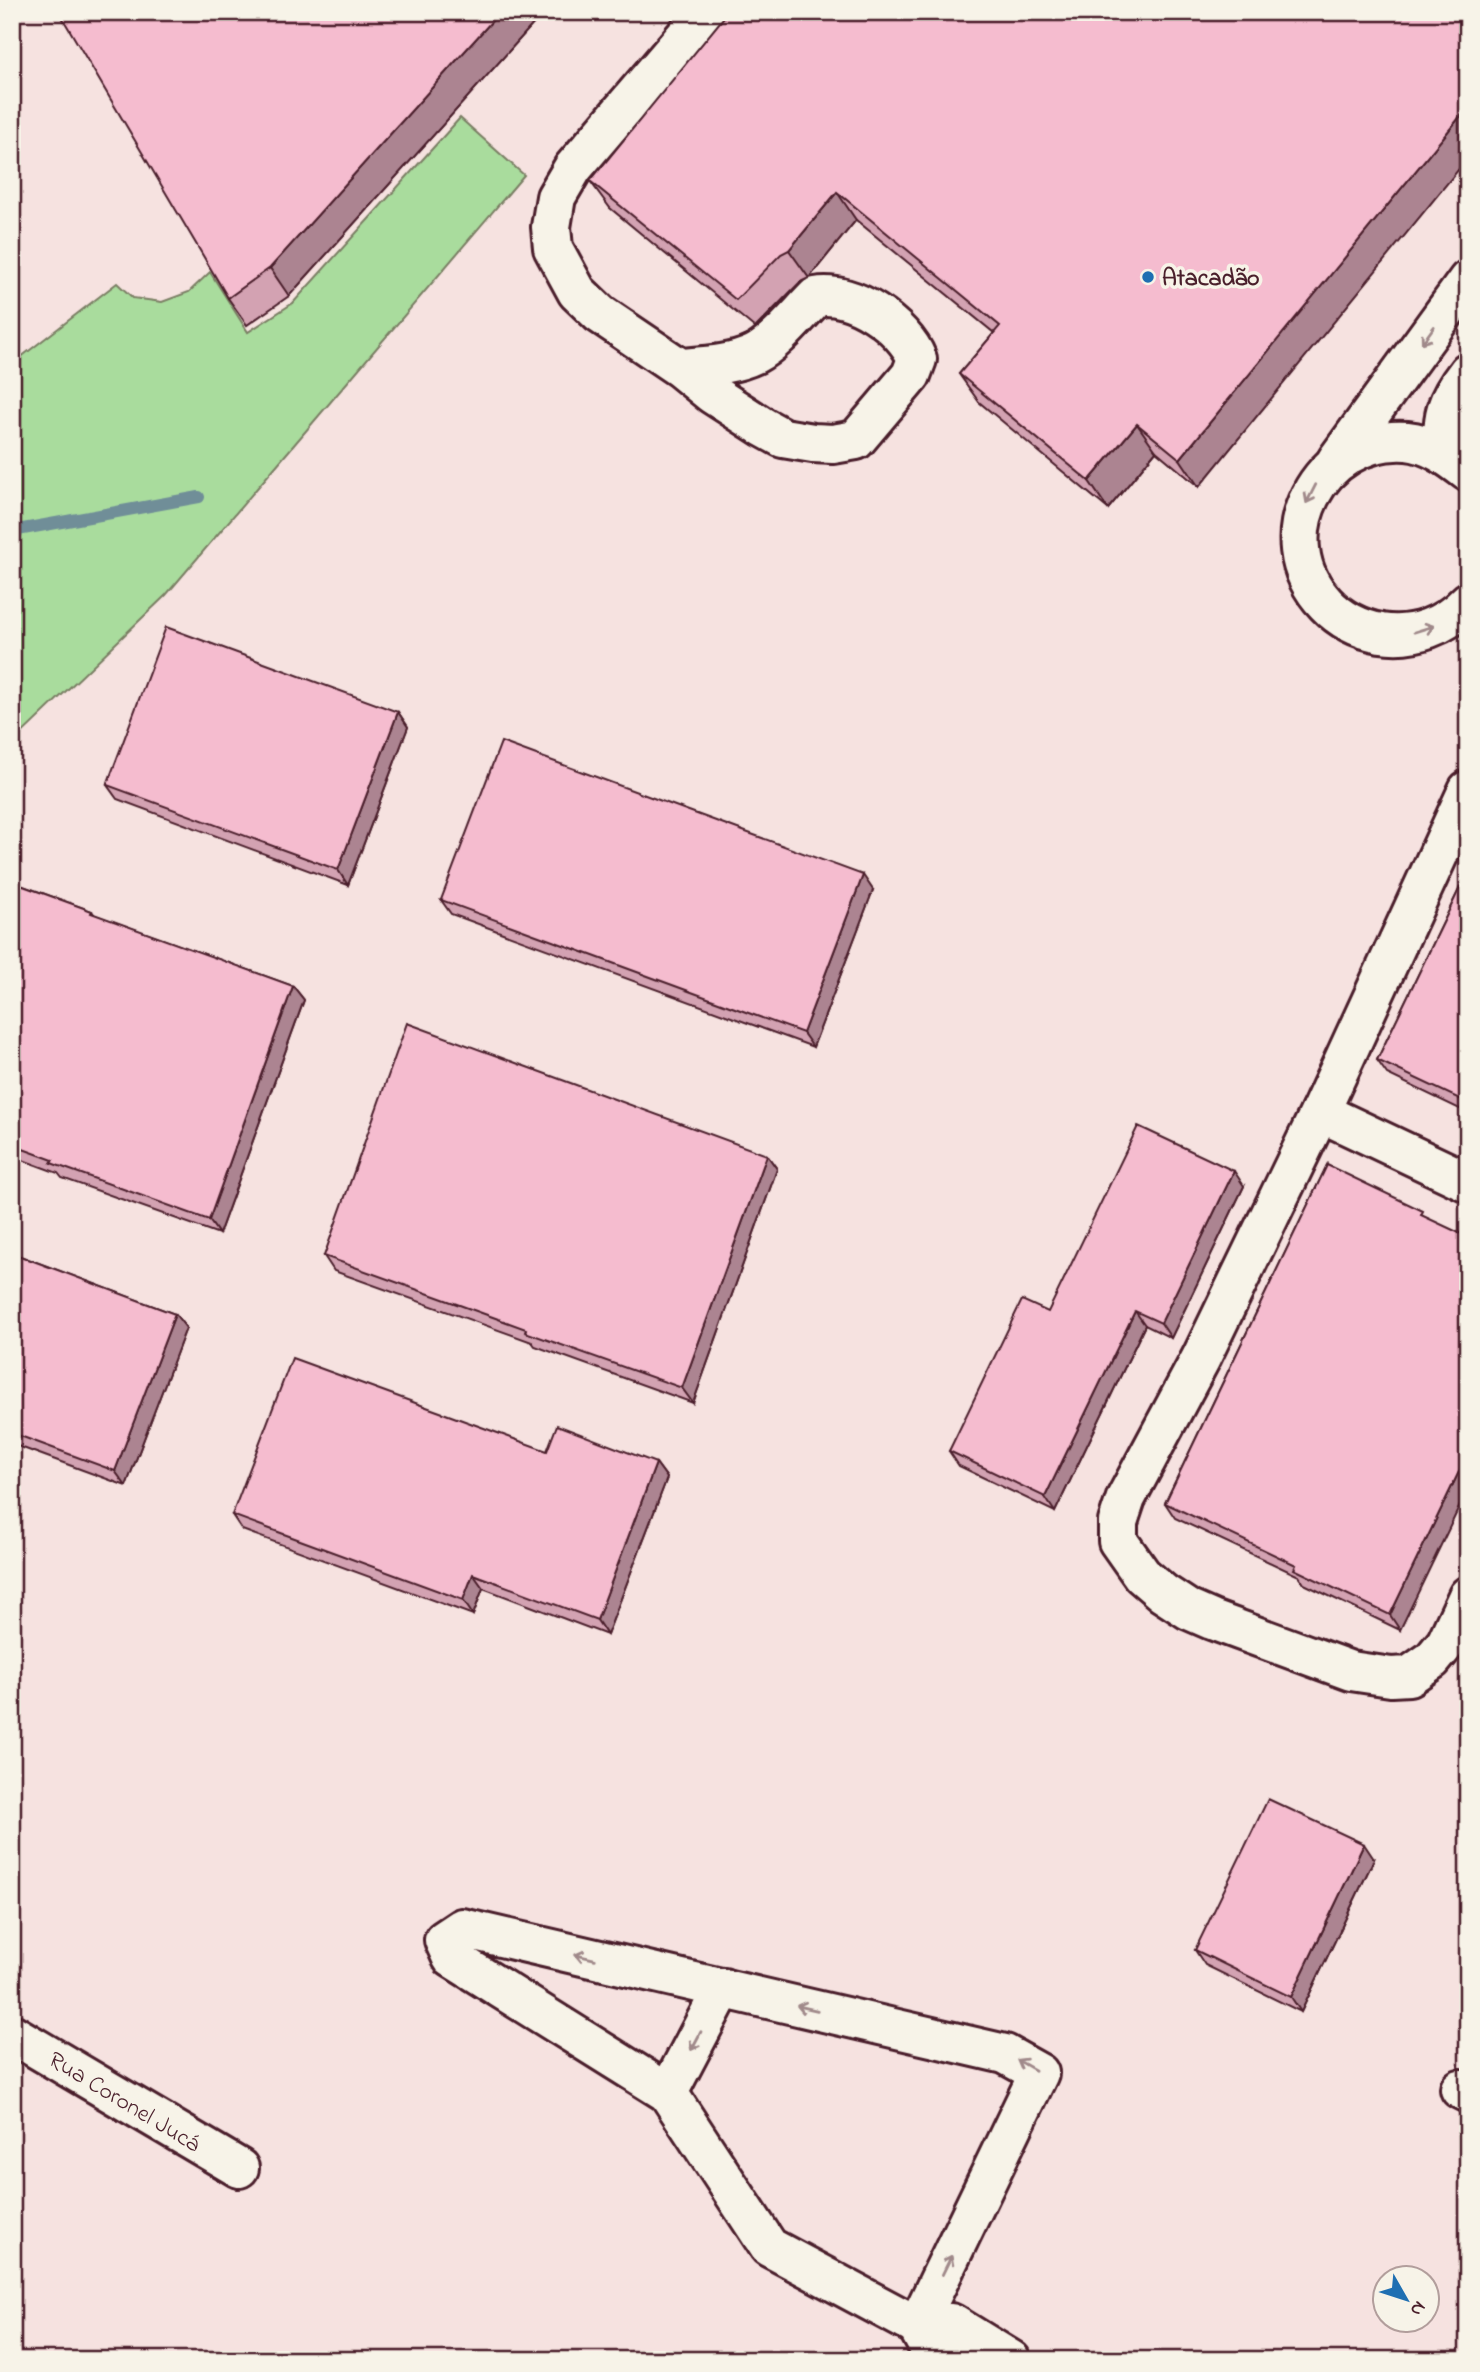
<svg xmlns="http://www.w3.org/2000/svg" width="1480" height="2372" viewBox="0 0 1480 2372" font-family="'Indie Flower',sans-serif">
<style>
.green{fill:#a9dc9d;stroke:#7a7e64;stroke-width:2}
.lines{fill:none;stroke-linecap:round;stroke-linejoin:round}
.stream{stroke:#6f8e98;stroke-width:12}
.minor-casing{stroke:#4a1f2b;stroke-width:44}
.minor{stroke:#f7f3e8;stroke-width:38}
.wall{fill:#d3a2b2;stroke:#4a1f2b;stroke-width:2}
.shaded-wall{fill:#ac8491;stroke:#4a1f2b;stroke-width:2}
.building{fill:#f5bccf;stroke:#4a1f2b;stroke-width:2}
.oneway{stroke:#a0898a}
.poi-dot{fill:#1f6fb2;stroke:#f7f3e8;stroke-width:2.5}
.labels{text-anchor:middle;stroke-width:7;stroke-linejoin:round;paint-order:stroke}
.poi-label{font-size:24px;font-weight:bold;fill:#4a1f2b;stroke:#f7f3e8;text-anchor:start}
.street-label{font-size:24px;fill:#4a1f2b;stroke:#f7f3e8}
</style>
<rect width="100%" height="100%" fill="#f6e2e0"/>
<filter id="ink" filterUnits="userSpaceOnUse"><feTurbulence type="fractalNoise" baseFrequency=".0143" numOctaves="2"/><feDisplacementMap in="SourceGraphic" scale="14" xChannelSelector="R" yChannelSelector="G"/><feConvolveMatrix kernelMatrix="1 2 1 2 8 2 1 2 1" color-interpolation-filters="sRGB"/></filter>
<g filter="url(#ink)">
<polygon class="green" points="460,118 524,175 166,595 12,743 12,364 117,283 133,298 162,302 189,292 210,272 248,332 293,303"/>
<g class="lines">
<polyline class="stream" points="12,531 199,497"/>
<g class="minor-casing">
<g id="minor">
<path d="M 680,368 C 704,366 733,365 755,354 C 776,343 799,314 816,297 C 852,290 904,326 917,359 L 911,375 L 856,440 L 833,444 L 813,443 L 783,438 L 763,427 L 712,394 L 680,368 L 600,314 L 577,292 L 553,248 L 551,227 L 556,197 L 573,168 L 706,12"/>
<path d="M 1445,453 C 1440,418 1446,400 1468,372"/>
<polyline points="1337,460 1468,280"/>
<path d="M 1468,472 C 1450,458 1430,443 1407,441 C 1319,435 1264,539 1326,604 C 1341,620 1359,629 1381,633 C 1414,638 1445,626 1468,602"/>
<polyline points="1468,790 1320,1112 1201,1358 1126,1498 1118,1522 1118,1541 1142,1575 1163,1593 1189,1610 1212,1620 1351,1671 1391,1677 1409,1676 1432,1660 1446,1643 1468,1596"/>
<polyline points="1320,1112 1468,1182"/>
<polyline points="12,2034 239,2168"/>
<polyline points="1460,2089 1468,2093"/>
<polyline points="668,2093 723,1988"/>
<polyline points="917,2326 1039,2073 1005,2054 462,1928 444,1940 452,1958 668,2093 769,2247 917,2326 930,2350 945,2360"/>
<polyline points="917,2326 951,2323 1011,2360"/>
</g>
</g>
<use href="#minor" class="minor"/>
</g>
<g class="wall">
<polygon points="544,12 289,296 247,325 228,298"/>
<polygon points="1468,12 1199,487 1156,451 1108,509 979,402 959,374 994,333 856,220 809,278 800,282 755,328 610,208 590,181"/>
<polygon points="398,712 408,727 348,885 117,799 107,785"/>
<polygon points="1468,871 1468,1113 1387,1074 1377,1060"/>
<polygon points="12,882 92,911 95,915 293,986 304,1000 219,1234 62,1178 58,1173 12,1156"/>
<polygon points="873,890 813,1047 451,914 441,900"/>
<polygon points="767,1155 777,1169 693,1403 535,1346 532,1342 334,1271 324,1256"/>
<polygon points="1327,1165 1400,1630 1304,1584 1299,1576 1175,1518 1165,1503"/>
<polygon points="1244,1186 1171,1338 1145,1325 1055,1512 959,1466 949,1451 1048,1312"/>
<polygon points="12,1253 175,1314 186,1328 126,1486 12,1444"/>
<polygon points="547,1451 656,1463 667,1478 607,1635 483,1588 473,1615 242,1530 232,1515"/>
<polygon points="1374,1859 1301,2012 1205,1965 1195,1950"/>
</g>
<g class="shaded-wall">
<polygon points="500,12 544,12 289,296 270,268"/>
<polygon points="1468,107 1468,158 1199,487 1180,459"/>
<polygon points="837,192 856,220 809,278 789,250"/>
<polygon points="1137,424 1156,451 1108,509 1089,481"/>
<polygon points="398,712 408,727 348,885 338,870"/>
<polygon points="863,875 873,890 813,1047 803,1033"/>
<polygon points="293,986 304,1000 219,1234 209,1220"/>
<polygon points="767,1155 777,1169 693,1403 682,1388"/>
<polygon points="1234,1171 1244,1186 1171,1338 1161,1323"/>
<polygon points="1135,1311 1145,1325 1055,1512 1045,1497"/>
<polygon points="175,1314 186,1328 126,1486 115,1471"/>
<polygon points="1468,1453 1468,1489 1400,1630 1390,1615"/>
<polygon points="656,1463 667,1478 607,1635 597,1620"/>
<polygon points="473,1574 483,1588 473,1615 463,1600"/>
<polygon points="1364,1844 1374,1859 1301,2012 1291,1997"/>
</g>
<g class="building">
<polygon points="59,12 500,12 270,268 228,298"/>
<polygon points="728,12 1468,12 1468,107 1180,459 1137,424 1089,481 959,374 1000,326 837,192 789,250 781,254 736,300 590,181"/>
<polygon points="166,627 398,712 338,870 107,785"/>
<polygon points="501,742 863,875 803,1033 441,900"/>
<polygon points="1468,871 1468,1103 1377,1060"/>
<polygon points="12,882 92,911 91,913 293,986 209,1220 51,1163 53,1160 12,1145"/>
<polygon points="407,1023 767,1155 682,1388 525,1332 526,1329 324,1256"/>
<polygon points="1138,1126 1234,1171 1161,1323 1135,1311 1045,1497 949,1451 1022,1300 1048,1312"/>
<polygon points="1327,1165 1423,1211 1421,1215 1468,1237 1468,1453 1390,1615 1294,1569 1296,1565 1165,1503"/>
<polygon points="12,1253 175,1314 115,1471 12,1433"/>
<polygon points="292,1358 547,1451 557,1425 656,1463 597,1620 473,1574 463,1600 232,1515"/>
<polygon points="1268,1799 1364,1844 1291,1997 1195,1950"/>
</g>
<defs><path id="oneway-shaft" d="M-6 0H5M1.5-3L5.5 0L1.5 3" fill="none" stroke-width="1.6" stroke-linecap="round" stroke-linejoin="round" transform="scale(1.75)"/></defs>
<g class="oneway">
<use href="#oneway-shaft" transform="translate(1428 335) rotate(126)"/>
<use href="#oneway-shaft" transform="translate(1311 494) rotate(117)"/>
<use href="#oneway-shaft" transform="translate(1424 629) rotate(-17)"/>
<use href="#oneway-shaft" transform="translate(585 1957) rotate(-167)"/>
<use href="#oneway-shaft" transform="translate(807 2008) rotate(-167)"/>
<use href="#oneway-shaft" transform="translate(696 2041) rotate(118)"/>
<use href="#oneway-shaft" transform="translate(1026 2065) rotate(-150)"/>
<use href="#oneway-shaft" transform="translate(947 2265) rotate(-64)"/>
</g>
</g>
<circle class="poi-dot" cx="1148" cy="277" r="7"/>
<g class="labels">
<g class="poi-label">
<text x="1162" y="285">Atacadão</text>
</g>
<g class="street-label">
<text transform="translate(125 2101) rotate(31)" y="8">Rua Coronel Jucá</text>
</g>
</g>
<rect width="1480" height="2372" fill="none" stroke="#f7f3e8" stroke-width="42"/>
<rect x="21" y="21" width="1438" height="2330" fill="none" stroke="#4a1f2b" stroke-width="2.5" filter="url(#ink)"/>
<g transform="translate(1406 2299) rotate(129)"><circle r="33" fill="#f7f3e8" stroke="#b29e9c" stroke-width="2"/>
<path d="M0-5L12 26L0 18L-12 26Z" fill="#1f6fb2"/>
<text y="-10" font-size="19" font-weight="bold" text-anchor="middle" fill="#4a1f2b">N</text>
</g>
</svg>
